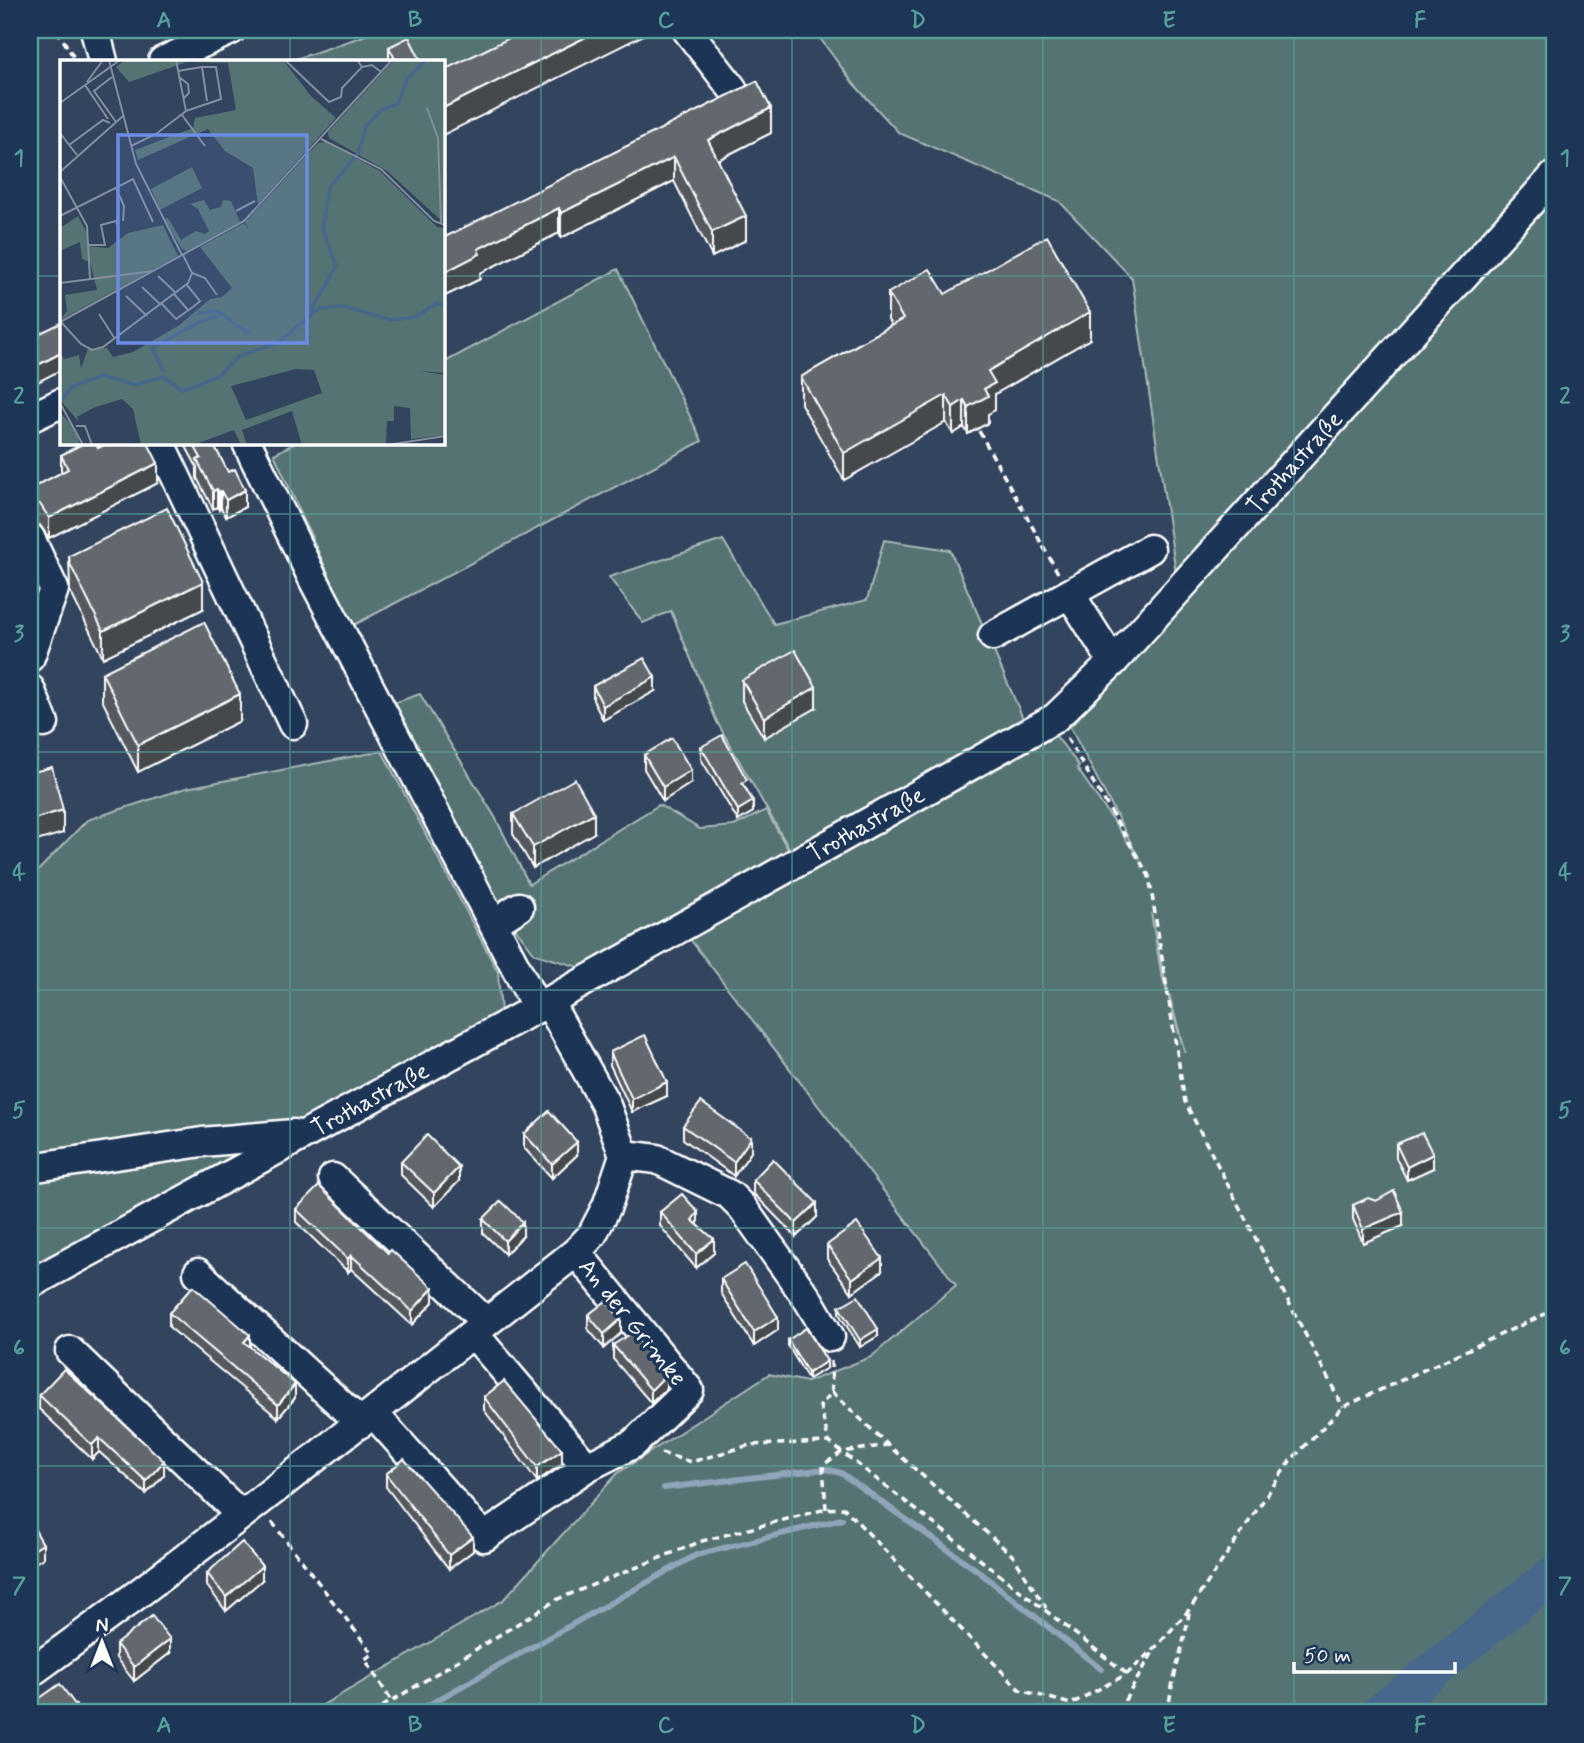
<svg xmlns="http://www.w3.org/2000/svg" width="1584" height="1743" viewBox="0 0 1584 1743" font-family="Mynerve,sans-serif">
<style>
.green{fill:#557372;stroke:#aab9b8;stroke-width:2;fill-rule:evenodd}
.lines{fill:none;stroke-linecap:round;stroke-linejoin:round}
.stream{stroke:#90a4ba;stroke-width:6}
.river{stroke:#46688c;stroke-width:38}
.minor-casing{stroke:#fff;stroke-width:33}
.path{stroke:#fff;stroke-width:3.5;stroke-dasharray:7 5;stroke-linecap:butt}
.minor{stroke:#1d3557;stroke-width:28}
.wall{fill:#54595e;stroke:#fff;stroke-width:2}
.shaded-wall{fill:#45494c;stroke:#fff;stroke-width:2}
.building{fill:#62686d;stroke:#fff;stroke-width:2}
.grid{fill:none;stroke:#579f9a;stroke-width:2;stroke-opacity:0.55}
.labels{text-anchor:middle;stroke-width:7;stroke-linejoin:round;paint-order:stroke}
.street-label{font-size:24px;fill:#fff;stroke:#1d3557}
.inset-river{fill:none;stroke:#46688c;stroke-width:3.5}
.inset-road{fill:none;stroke:#848f9e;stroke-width:2}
.view{fill:#6c8ce6;fill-opacity:0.15;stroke:#6c8ce6;stroke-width:3.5}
.inset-edge{fill:none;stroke:#fff;stroke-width:3.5}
.neatline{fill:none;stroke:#579f9a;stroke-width:2.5}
.grid-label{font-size:23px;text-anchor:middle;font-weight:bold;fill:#579f9a}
</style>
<rect width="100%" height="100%" fill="#32445e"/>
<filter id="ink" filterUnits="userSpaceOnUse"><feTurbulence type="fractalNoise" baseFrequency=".0143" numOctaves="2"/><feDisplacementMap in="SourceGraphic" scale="14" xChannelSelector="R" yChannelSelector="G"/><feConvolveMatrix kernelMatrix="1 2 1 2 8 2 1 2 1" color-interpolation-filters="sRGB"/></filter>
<g filter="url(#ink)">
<g class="green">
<polygon points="381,30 562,30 443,84 443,61 290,61"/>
<polygon points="814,30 1554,30 1554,159 1177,580 1132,278 1059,201 899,133 853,83"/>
<path d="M 1554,199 L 1554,1713 L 309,1713 L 503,1600 L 618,1473 L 769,1374 L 807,1382 L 871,1357 L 956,1285 L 690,939 L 1056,736 L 1079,766 L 1077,768 L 1140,860 L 1070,727 ZM 1151,913 L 1163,972 L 1185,1053 L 1161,972 Z"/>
<polygon points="618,269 702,441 352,626 274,454 295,443 443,443 443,363"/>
<polygon points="723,540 774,624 867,600 884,540 950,550 1025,723 790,850 717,722 671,611 643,623 609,577"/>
<polygon points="420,694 495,817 529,884 659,805 700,829 734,826 766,810 789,851 582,968 535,954 506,916 388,705"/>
<polygon points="382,751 498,972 501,1014 30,1272 30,879 87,820 186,788"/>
</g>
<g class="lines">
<g class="stream">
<polyline points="664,1488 826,1469 841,1473 978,1571 1101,1669"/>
<polyline points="414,1713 696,1555 842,1519"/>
</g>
<polyline class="river" points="1380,1713 1554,1574"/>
<g class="minor-casing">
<g id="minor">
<polyline points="95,30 103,61"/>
<polyline points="687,30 732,88"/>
<polyline points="163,61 231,30"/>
<polyline points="30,418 61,403"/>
<polyline points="160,443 293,724"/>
<polyline points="247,443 313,579 537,1008"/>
<polyline points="30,538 54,589 30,657"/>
<polyline points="1070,594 1113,662"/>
<polyline points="993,636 1150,549"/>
<polyline points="30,689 44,723"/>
<polyline points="494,923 519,907"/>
<polyline points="624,1155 657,1159 730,1195 742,1207 809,1301 830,1337"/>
<polyline points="30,1168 202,1142 294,1134"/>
<polyline points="333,1178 486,1322"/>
<polyline points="198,1273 361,1423"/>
<path id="s1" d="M 30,1284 L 537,1008 L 1055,718 L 1113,662 L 1554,176"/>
<polyline points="473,1333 587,1467"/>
<polyline points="70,1351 241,1515"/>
<polyline points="374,1414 484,1537 587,1467 633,1444 689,1390 576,1252"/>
<path d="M 30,1673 C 217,1539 395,1394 576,1252 L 592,1235 L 607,1206 L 624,1155 L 605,1103 L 548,1001"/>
</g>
</g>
<g class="path">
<polyline points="57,30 76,61"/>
<polyline points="979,431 1058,573"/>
<polyline points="1067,738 1149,876 1185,1102 1343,1407"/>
<polyline points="831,1361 832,1392 820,1406 829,1442 1127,1674"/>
<polyline points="832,1392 888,1445 1013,1556 1046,1608"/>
<polyline points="661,1453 691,1462 750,1445 829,1442"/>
<polyline points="826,1509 823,1465 842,1452 888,1445"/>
<polyline points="272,1522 373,1654 365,1659 392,1702"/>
<polyline points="372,1713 558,1599 702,1541 826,1509 844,1508 1020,1690 1071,1704 1127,1674 1156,1647 1189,1610 1290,1461 1343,1407 1554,1310"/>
<polyline points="1068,1713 1071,1704"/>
<polyline points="1125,1713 1125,1700 1153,1652"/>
<path d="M 1168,1713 C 1171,1679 1184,1647 1189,1613"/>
</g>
<use href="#minor" class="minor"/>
</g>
<g class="wall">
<polygon points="389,47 421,61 389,61"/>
<polygon points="757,81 771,133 718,160 746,240 712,257 674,181 561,238 559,233 480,273 480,279 443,297 443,238"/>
<polygon points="888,293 945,294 1090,339 995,394 995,410 988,414 988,423 968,434 964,427 953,434 946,422 844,480 801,404 801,377 891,325 888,320"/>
<polygon points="184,443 213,443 245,507 226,517 221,508 219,510 217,507 213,509 197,478 197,467"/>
<polygon points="98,448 158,483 49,538 40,525 31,522 30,519 30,489 61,473 61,455"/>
<polygon points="69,556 203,609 103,658 70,591"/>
<polygon points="102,673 240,721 138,772 102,700"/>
<polygon points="742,680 816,708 764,738 742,701"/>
<polygon points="593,686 655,691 603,720 593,700"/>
<polygon points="701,747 747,790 753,812 738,821 701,759"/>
<polygon points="644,755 691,783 663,801 644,769"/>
<polygon points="513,814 594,833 533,868 513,834"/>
<polygon points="610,1052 667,1096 632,1112 610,1065"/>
<polygon points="683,1126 751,1152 734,1176 683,1139"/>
<polygon points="524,1134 577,1155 552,1178 524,1148"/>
<polygon points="1396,1144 1433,1168 1407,1180 1396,1158"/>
<polygon points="401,1162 459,1181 434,1207 401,1175"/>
<polygon points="753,1180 817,1217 796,1237 753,1193"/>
<polygon points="1353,1205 1403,1226 1363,1243 1353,1219"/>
<polygon points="296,1209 388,1253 433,1302 412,1325 351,1269 348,1272 296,1222"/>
<polygon points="660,1212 698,1225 714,1253 696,1268 660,1226"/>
<polygon points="483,1219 523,1236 505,1254 483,1233"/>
<polygon points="827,1245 882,1271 852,1293 827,1259"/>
<polygon points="721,1279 778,1330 754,1346 721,1293"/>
<polygon points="839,1307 878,1336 860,1347 839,1314"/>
<polygon points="169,1313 250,1347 295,1398 278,1418 169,1327"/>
<polygon points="588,1315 621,1333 604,1348 588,1329"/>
<polygon points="788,1340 827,1368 808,1379 788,1346"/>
<polygon points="613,1345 666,1389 651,1403 613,1359"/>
<polygon points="39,1395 164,1475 146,1494 99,1452 92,1459 39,1409"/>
<polygon points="484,1397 562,1464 537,1481 484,1410"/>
<polygon points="386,1474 473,1551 449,1569 386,1487"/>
<polygon points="207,1573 262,1580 226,1611 207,1586"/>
<polygon points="116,1644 170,1653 134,1681 116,1658"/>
</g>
<g class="shaded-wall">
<polygon points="600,30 650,30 650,32 443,135 443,108"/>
<polygon points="771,108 771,133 708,165 708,140"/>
<polygon points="674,157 674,181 561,238 561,213"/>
<polygon points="559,208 559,233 480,273 480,279 443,297 443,273 478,249"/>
<polygon points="746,216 746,240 712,257 712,232"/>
<polygon points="1090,312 1090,339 995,394 995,410 988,414 988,423 968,434 968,407 984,389 988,371"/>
<polygon points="61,353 61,370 30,386 30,369"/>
<polygon points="946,395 946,422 844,480 844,453"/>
<polygon points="964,400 964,427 953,434 953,407"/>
<polygon points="158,463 158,483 49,538 49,518"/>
<polygon points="217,489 217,507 213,509 213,491"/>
<polygon points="245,490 245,507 226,517 226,500"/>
<polygon points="221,491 221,508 219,510 219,492"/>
<polygon points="203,582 203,609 103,658 103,631"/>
<polygon points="655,677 655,691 603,720 603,706"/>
<polygon points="816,687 816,708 764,738 764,718"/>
<polygon points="240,694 240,721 138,772 138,745"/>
<polygon points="691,770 691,783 663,801 663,787"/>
<polygon points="753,801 753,812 738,821 738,810"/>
<polygon points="63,810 63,833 30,843 30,820"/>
<polygon points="594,813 594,833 533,868 533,847"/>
<polygon points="667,1082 667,1096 632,1112 632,1099"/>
<polygon points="751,1138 751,1152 734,1176 734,1162"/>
<polygon points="577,1142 577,1155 552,1178 552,1164"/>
<polygon points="1433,1154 1433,1168 1407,1180 1407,1167"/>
<polygon points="459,1167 459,1181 434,1207 434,1193"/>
<polygon points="817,1203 817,1217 796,1237 796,1223"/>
<polygon points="698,1212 698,1226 692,1220"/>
<polygon points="1403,1212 1403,1226 1363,1243 1363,1229"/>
<polygon points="523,1222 523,1236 505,1254 505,1241"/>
<polygon points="714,1239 714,1253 696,1268 696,1254"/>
<polygon points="351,1255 351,1269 348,1272 348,1259"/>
<polygon points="882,1258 882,1271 852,1293 852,1279"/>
<polygon points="433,1288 433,1302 412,1325 412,1311"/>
<polygon points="778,1317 778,1330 754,1346 754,1332"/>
<polygon points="621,1319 621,1333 604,1348 604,1334"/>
<polygon points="878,1329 878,1336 860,1347 860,1340"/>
<polygon points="250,1335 250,1349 244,1342"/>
<polygon points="827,1361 827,1368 808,1379 808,1373"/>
<polygon points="666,1375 666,1389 651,1403 651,1390"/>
<polygon points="295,1384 295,1398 278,1418 278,1405"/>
<polygon points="99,1438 99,1452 92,1459 92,1445"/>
<polygon points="562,1450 562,1464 537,1481 537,1467"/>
<polygon points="164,1461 164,1475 146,1494 146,1481"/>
<polygon points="473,1537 473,1551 449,1569 449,1555"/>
<polygon points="43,1544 43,1558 30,1566 30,1552"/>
<polygon points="262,1566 262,1580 226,1611 226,1597"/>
<polygon points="170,1639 170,1653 134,1681 134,1667"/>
<polygon points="76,1706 76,1713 66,1713"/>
</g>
<g class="building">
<polygon points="526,30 600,30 443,108 443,67 444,70"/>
<polygon points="409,37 421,61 396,61 389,47"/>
<polygon points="757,81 771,108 708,140 746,216 712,232 674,157 561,213 559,208 478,249 480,254 443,273 443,238"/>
<polygon points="1047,236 1090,312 988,371 995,383 984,389 988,396 968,407 964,400 953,407 946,395 844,453 801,377 903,319 888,293 930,269 945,294"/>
<polygon points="61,323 61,353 30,369 30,338"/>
<polygon points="84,443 96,443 98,448 108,443 148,443 158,463 49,518 40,504 31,501 30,498 30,489 68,469 61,455"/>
<polygon points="193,443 213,443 228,472 235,469 245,490 226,500 221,491 219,492 217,489 213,491 197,460 201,458"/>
<polygon points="167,508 203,582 103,631 70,564 69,556"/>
<polygon points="204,622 240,694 138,745 102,673"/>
<polygon points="795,650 816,687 764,718 742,680"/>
<polygon points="644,658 655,677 603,706 593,686"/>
<polygon points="722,735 747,780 742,783 753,801 738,810 701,747"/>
<polygon points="672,738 691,770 663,787 644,755"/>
<polygon points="52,767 63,810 30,820 30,773"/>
<polygon points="575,779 594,813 533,847 513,814"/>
<polygon points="645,1035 667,1082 632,1099 610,1052"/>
<polygon points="701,1102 751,1138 734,1162 683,1126"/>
<polygon points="549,1111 577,1142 552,1164 524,1134"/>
<polygon points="1422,1133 1433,1154 1407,1167 1396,1144"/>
<polygon points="427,1135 459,1167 434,1193 401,1162"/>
<polygon points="773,1159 817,1203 796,1223 753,1180"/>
<polygon points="319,1186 388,1253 391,1250 433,1288 412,1311 351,1255 348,1259 296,1209"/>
<polygon points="1394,1191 1403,1212 1363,1229 1353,1205 1368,1198 1376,1201"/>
<polygon points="682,1194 698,1212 692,1220 714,1239 696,1254 660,1212"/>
<polygon points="501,1201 523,1222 505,1241 483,1219"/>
<polygon points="857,1223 882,1258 852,1279 827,1245"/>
<polygon points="745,1264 778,1317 754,1332 721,1279"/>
<polygon points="193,1286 250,1335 244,1342 295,1384 278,1405 169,1313"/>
<polygon points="858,1296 878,1329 860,1340 839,1307"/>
<polygon points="606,1301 621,1319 604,1334 588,1315"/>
<polygon points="806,1328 827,1361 808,1373 788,1340"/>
<polygon points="632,1333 666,1375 651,1390 613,1345"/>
<polygon points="64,1369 164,1461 146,1481 99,1438 92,1445 39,1395"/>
<polygon points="504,1381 562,1450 537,1467 484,1397"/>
<polygon points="404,1459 473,1537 449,1555 386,1474"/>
<polygon points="30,1521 43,1544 30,1552"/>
<polygon points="242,1542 262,1566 226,1597 207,1573"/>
<polygon points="152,1616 170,1639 134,1667 116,1644"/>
<polygon points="60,1684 76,1706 66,1713 30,1713 30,1705"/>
</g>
</g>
<path class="grid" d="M 290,30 L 290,61M 541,30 L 541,1713M 792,30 L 792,1713M 1043,30 L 1043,1713M 1294,30 L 1294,1713M 30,276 L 61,276M 443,276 L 1554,276M 290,443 L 290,1713M 30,514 L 1554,514M 30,752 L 1554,752M 30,990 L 1554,990M 30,1228 L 1554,1228M 30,1466 L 1554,1466"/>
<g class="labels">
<g class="street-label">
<text dy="8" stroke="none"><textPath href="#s1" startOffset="1521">Trothastraße</textPath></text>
<text dy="8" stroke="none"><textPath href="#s1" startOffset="954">Trothastraße</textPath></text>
<text dy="8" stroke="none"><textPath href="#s1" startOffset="387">Trothastraße</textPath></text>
<text transform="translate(633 1322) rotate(51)" y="8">An der Grimke</text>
</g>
</g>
<g transform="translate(60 60)">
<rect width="385" height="385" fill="#32445e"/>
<path d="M 65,0 L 223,0 L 251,36 L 276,58 L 198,144 L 193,108 L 165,91 L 148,69 L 78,100 L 75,90 L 133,68 L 135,58 L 176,50 L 168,3 L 127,2 L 69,22 L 56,7 ZM 334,0 L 385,0 L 385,164 L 327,111 L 269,78 L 268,72 ZM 266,82 L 320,111 L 377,167 L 385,168 L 385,313 L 360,311 L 385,315 L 385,375 L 351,379 L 350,348 L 334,346 L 334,361 L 327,361 L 326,385 L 242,385 L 232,351 L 182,370 L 187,385 L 181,385 L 174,370 L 133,385 L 81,385 L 73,349 L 62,339 L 33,348 L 17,357 L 19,362 L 0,340 L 0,293 L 4,299 L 19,295 L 21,308 L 28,289 L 47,288 L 53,297 L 73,292 L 118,266 L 150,239 L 162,237 L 172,228 L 140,187 L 184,163 L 189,171 L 185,162 L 258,83 ZM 236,309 L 254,310 L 262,333 L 186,360 L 171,326 ZM 132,107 L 142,128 L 100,150 L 91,129 ZM 144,140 L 150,150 L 161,147 L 163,140 L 171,141 L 180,162 L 127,191 L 122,189 L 104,159 L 108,158 L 121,180 L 136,171 L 145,174 L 149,171 L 138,149 L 130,144 ZM 18,156 L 27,173 L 27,186 L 48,188 L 68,173 L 103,165 L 118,196 L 0,260 L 7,251 L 5,235 L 37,230 L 30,202 L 22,199 L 20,182 L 0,191 L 0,168 ZM 0,352 L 16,370 L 20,385 L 0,385 Z" fill="#557372" fill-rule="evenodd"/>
<path class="inset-river" d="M 137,253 L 158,251 L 189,274M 252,255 L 252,247 L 276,206 L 263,170 L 270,128 L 298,93 L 307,65 L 323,49 L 338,44 L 347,19 L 366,0M 103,311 L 92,288 L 141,261 L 158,256M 0,342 L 13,326 L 44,315 L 75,325 L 103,317 L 122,331 L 130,329 L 161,316 L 179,296 L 218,283 L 259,248 L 283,246 L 332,260 L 356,257 L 377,243 L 385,246"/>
<path class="inset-road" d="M 49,0 L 76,104 L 122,195M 225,0 L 269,42 L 281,37 L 282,28 L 302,7 L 297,0M 302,7 L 312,5 L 321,12M 118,11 L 142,7 L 147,41M 52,17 L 34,31 L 56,62M 119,17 L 128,24 L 129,33 L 123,39M 27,22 L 43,0M 25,25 L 48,59M 0,43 L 60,0M 367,48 L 378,78 L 381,164M 126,51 L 161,39 L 156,7 L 142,7M 122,55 L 145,86M 0,73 L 17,95M 261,79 L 321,109 L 374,161 L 385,165M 9,85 L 43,60 L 50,63M 71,86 L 96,74 L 126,51 L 116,0M 0,112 L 63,56M 0,117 L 27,166 L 30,219M 56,128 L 64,146 L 63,161M 176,151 L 195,141M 0,156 L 73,119 L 93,162M 28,185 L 45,185 L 41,165 L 56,161 L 58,167M 132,213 L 145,218 L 157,235M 98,216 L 116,233M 0,223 L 93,211M 82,227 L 101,245M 114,234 L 128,250M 66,236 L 87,256M 102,244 L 116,259 L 133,247 L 140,241 L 127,225M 39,254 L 55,279M 0,262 L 184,161 L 332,0M 1,262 L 21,284 L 32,290 L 43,287 L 128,223 L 132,213 L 123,195M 0,343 L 23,385M 16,366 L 25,366 L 32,385M 327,385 L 385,376"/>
<path class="view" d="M 58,75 L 247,75 L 247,283 L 58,283 Z"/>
<rect width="385" height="385" class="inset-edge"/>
</g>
<rect width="1584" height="1743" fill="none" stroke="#1d3557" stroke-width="77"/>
<g transform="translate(102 1642)" stroke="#1d3557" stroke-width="5" paint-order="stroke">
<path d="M0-5L12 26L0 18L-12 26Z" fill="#ffffff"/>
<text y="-10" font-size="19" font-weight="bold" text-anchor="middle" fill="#ffffff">N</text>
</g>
<path d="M1294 1662v10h161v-10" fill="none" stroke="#ffffff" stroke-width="3.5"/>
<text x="1304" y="1662" font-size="21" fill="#ffffff" stroke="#1d3557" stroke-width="5" paint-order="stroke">50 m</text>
<rect x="38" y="38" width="1508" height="1666" class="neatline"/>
<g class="grid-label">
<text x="164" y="27">A</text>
<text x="415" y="27">B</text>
<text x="666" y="27">C</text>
<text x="918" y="27">D</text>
<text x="1169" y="27">E</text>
<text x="1420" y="27">F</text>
<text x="19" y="165">1</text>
<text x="1565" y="165">1</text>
<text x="19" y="403">2</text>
<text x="1565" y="403">2</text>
<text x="19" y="641">3</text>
<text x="1565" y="641">3</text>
<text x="19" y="879">4</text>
<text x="1565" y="879">4</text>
<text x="19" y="1117">5</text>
<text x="1565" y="1117">5</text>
<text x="19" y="1355">6</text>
<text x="1565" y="1355">6</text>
<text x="19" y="1593">7</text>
<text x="1565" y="1593">7</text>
<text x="164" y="1732">A</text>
<text x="415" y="1732">B</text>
<text x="666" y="1732">C</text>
<text x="918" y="1732">D</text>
<text x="1169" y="1732">E</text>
<text x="1420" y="1732">F</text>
</g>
</svg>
